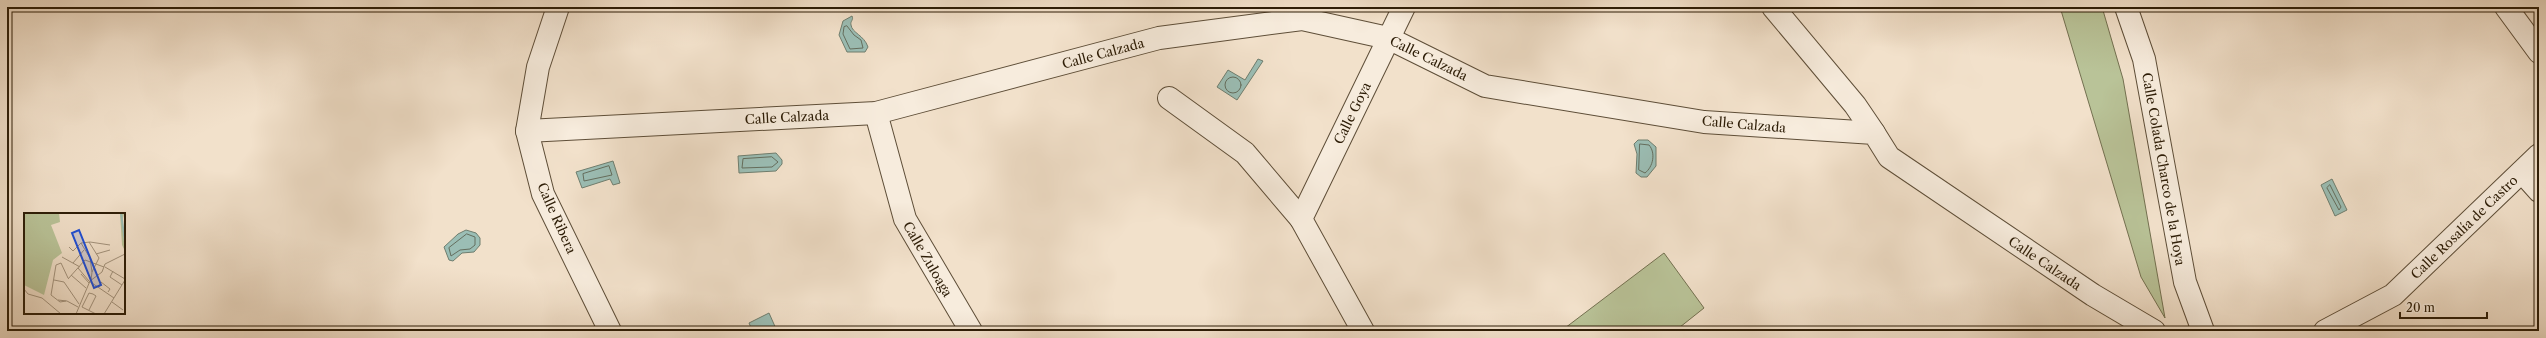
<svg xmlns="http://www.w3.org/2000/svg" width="2546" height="338" viewBox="0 0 2546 338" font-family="'Libre Caslon Text',serif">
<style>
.green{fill:#b9c398;stroke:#737050}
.water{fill:#9bbeb5;stroke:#6f7e6f}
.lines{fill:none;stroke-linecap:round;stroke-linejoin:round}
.shore{stroke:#646e5e;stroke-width:1}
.minor-casing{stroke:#5e4e38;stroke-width:24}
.minor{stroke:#f7ecdd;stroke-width:22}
.labels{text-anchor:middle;stroke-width:3;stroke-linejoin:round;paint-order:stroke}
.street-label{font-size:13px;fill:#2d1d07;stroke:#f7ecdd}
.inset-river{fill:none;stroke:#9bbeb5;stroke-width:2}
.inset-road{fill:none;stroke:#a3937d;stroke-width:1}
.view{fill:#1d4ed8;fill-opacity:0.15;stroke:#1d4ed8;stroke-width:2}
.inset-edge{fill:none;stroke:#2d1d07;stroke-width:2}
</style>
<rect width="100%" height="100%" fill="#f2e1cb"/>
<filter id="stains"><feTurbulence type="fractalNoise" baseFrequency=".005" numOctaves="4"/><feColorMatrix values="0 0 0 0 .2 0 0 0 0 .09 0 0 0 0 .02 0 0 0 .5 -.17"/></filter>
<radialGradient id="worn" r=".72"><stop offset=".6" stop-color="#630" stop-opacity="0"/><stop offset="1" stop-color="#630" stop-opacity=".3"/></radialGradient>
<g class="green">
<polygon points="2060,7 2102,7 2123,79 2165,318 2141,277"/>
<polygon points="1664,253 1704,308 1675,331 1561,331"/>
</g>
<g class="water">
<path d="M 852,16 C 854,20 850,21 851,25 C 852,33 864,35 868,47 L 865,52 L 847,52 L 839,35 L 843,21 Z"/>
<polygon points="1258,59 1263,61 1237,100 1217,87 1228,70 1245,80"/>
<polygon points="1638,140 1648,140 1656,147 1656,166 1647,177 1641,177 1636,173 1637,154 1634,144"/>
<polygon points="776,153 782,160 782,164 776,171 739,173 738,156"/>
<polygon points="613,161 620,183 613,185 610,179 582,188 576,172"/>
<polygon points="2332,179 2347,210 2335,216 2321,185"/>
<polygon points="466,230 476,233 480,238 480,245 474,252 462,253 453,261 449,260 444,247 458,234"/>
<polygon points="769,313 777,331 760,331 758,327 752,330 749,323"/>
</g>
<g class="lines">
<g class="shore">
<polygon points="847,26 854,35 861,40 863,48 850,49 843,34 844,27"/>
<circle cx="1233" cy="85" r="8"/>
<path d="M 1640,144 L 1649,145 C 1656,153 1653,167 1645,173 L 1639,170 Z"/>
<polygon points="772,157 778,162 772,167 742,168 743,159"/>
<polygon points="609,166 612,175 584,181 583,174"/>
<polygon points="2330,185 2341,207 2339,210 2327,188"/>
<polygon points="467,234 475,237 475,245 470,249 460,250 451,256 449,248"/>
</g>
<g class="minor-casing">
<g id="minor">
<polyline points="558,7 538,67 527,131 543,194 610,331"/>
<polyline points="1773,7 1855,105 1874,133"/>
<polyline points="2126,7 2144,59 2185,282 2203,331"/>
<polyline points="2506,7 2539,52"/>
<polyline points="1169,98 1245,153 1301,219"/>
<polyline points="876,113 905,219 971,331"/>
<polyline points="527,131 876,113 1159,38 1302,19 1388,38 1485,86 1704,122 1874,133 1889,157 2093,295 2154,331"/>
<polyline points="2522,172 2539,191"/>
<polyline points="1363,331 1301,219 1404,7"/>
<polyline points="2325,331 2393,295 2539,155"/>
</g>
</g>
<use href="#minor" class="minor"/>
</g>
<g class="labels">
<g class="street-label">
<text transform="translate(1103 53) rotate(-15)" y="5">Calle Calzada</text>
<text transform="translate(1429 58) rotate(26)" y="5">Calle Calzada</text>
<text transform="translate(1352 113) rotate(-64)" y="5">Calle Goya</text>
<text transform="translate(787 117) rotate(-3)" y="5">Calle Calzada</text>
<text transform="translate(1744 124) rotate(5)" y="5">Calle Calzada</text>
<text transform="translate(2164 169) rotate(80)" y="5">Calle Colada Charco de la Hoya</text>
<text transform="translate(557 218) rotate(66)" y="5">Calle Ribera</text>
<text transform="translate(2464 227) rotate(-44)" y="5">Calle Rosalía de Castro</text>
<text transform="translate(928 259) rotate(60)" y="5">Calle Zuloaga</text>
<text transform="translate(2045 263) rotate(34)" y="5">Calle Calzada</text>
</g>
</g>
<g transform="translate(24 213)">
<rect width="101" height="101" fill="#f2e1cb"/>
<path d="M 0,0 L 35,0 L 36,9 L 27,12 L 38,40 L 29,47 L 20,82 L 0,72 ZM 96,0 L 100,1 L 98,9 L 101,38 L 98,32 Z" fill="#b9c398"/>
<path class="inset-river" d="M 97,0 L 101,29"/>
<path class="inset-road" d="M 65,29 L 75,45 L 68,59M 57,30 L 66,45 L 68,59 L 67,67M 45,34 L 49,38 L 57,30 L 66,29 L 86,32M 72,41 L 86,37M 38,44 L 56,54M 49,50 L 60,37M 81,54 L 101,66M 54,55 L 65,68 L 90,85M 89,58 L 86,64 L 98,72M 57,61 L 65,70M 47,62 L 62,75M 44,66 L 61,47 L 80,54M 30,67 L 40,69 L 55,91M 75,74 L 77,69 L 86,76 L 84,79M 0,76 L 4,81 L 18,85 L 37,101M 34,87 L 43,88 L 54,94M 42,88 L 36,89 L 27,82 L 32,52 L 37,50 L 44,65M 88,89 L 99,97M 58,94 L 65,80 L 69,81 L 72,83 L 65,97M 58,94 L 72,101M 52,101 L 66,68 L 78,59 L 81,51 L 101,41M 80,101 L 101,67"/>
<path class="view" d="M 55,17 L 77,72 L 70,75 L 48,20 Z"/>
<rect width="101" height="101" class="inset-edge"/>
</g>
<rect width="2546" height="338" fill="none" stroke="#f2e1cb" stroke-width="24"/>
<rect x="8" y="8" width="2530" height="322" fill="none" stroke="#2d1d07" stroke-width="2"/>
<rect x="12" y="12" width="2522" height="314" fill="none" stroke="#2d1d07"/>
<path d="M2400 312v6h87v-6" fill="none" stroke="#2d1d07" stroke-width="2"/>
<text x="2406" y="312" font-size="12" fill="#2d1d07" stroke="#f7ecdd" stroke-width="3" paint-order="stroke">20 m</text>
<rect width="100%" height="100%" filter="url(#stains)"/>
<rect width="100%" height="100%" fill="url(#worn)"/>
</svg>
